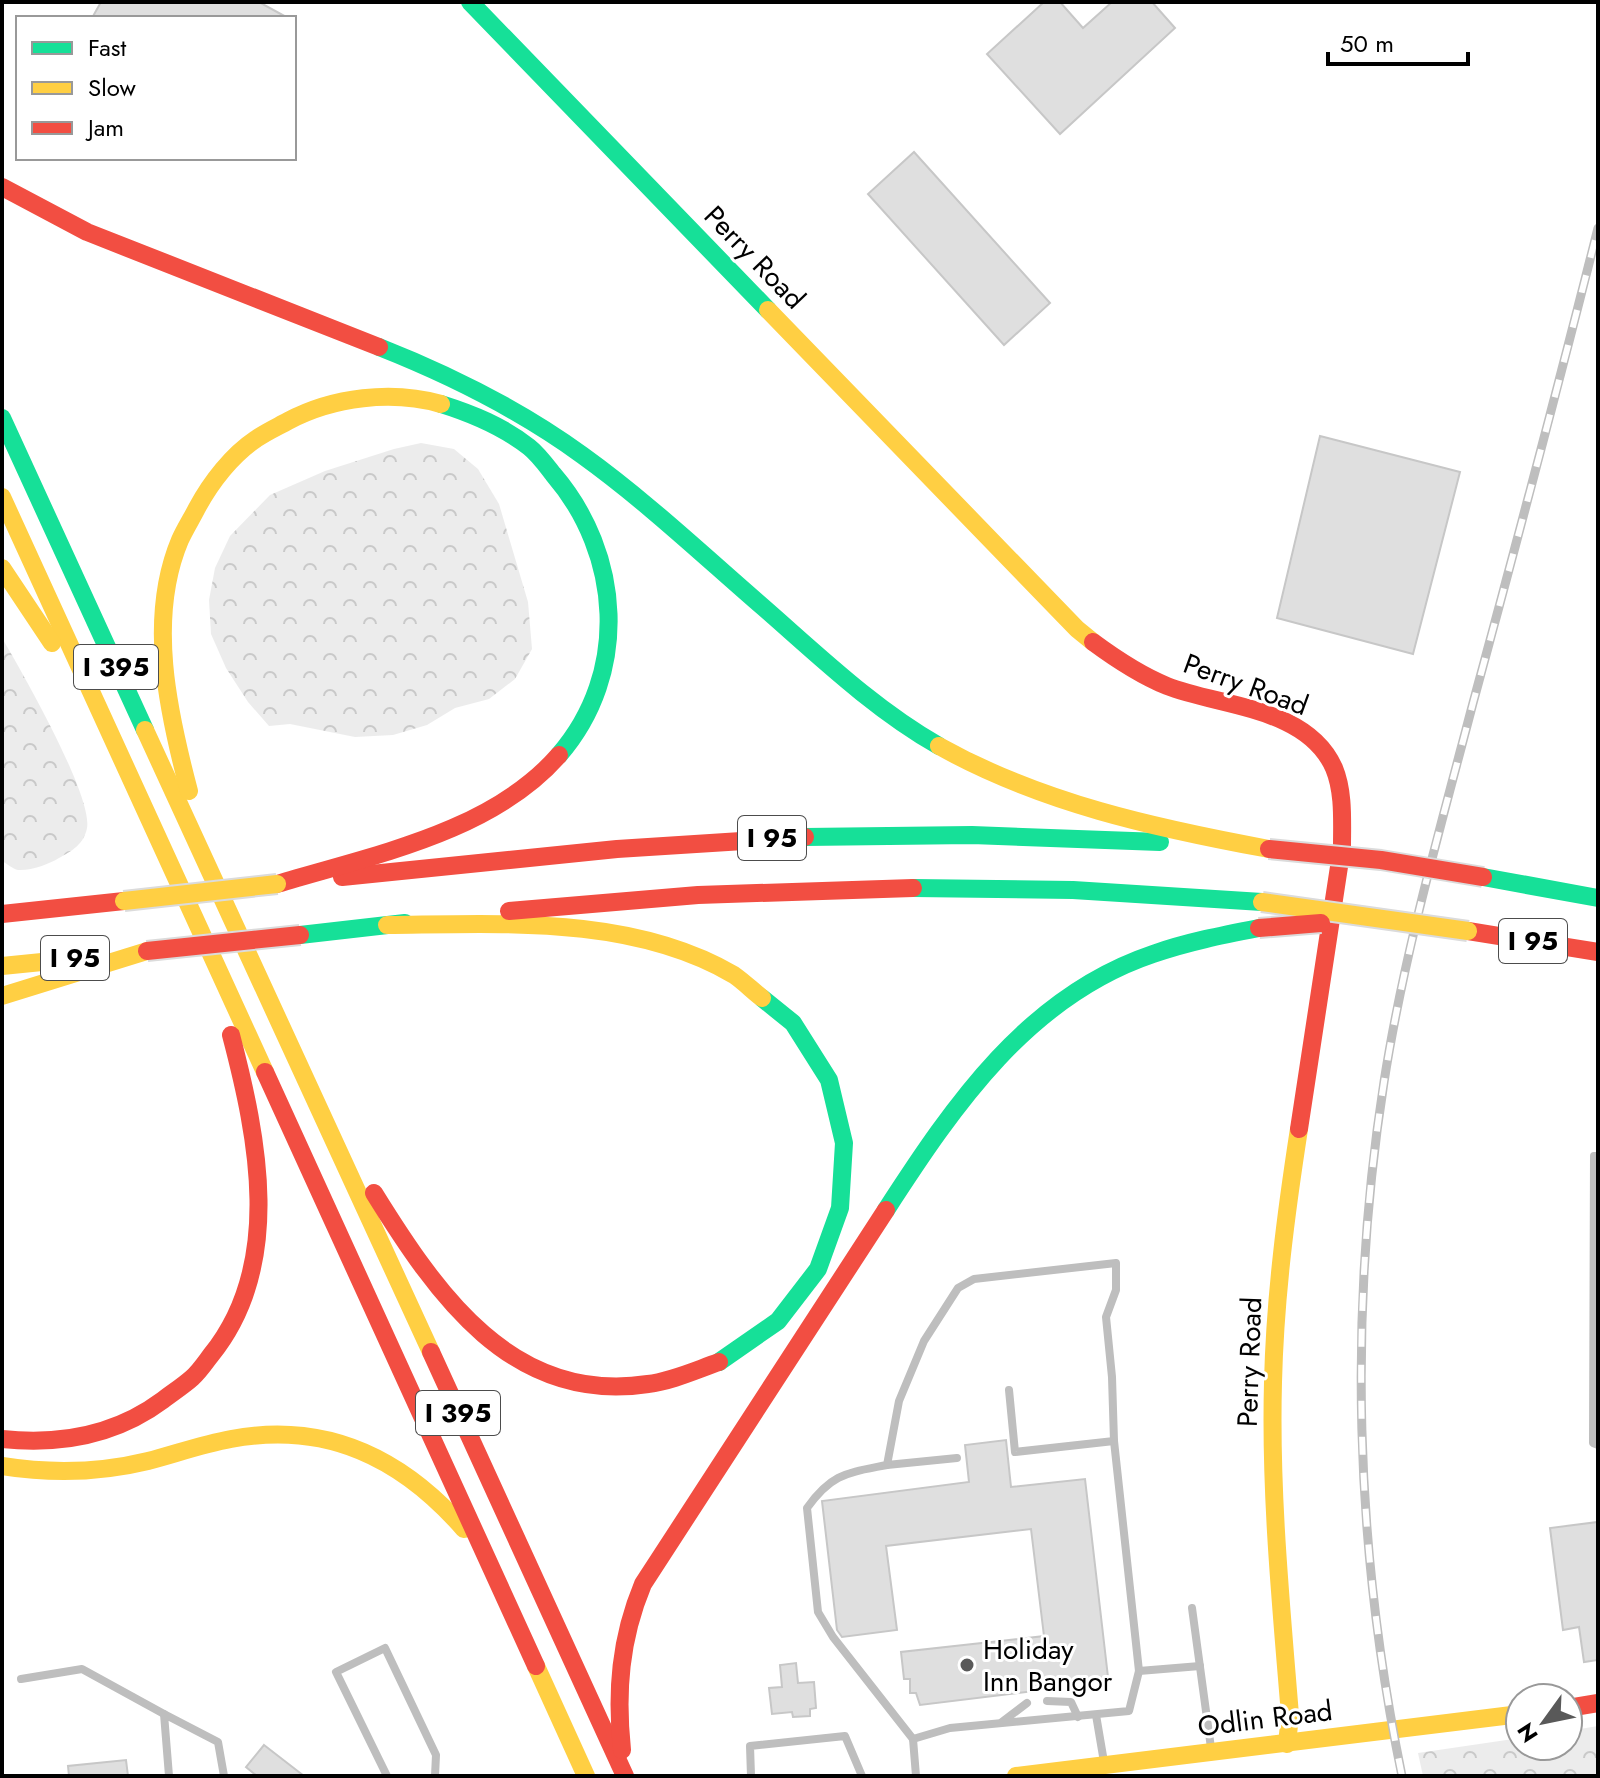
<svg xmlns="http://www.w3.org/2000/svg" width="1600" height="1778" viewBox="0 0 1600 1778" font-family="Jost,sans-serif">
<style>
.forest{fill:url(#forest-crowns)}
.building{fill:#dfdfdf;stroke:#c7c7c7;stroke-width:2}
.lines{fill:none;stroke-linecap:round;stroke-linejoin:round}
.lane{stroke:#bebebe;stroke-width:8}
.fast{stroke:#16e098;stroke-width:18}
.slow{stroke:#ffcf43;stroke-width:18}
.jam{stroke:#f24e42;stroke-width:18}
.rail-casing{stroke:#bebebe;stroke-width:9}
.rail{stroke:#fff;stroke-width:6;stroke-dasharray:18;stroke-linecap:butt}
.slow-bridge-casing{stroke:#dbdbdb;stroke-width:22;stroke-linecap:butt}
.jam-bridge-casing{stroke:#dbdbdb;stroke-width:22;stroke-linecap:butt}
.slow-bridge{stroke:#ffcf43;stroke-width:18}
.jam-bridge{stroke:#f24e42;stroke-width:18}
.poi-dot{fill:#595959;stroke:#fff;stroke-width:3}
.labels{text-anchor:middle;stroke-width:6;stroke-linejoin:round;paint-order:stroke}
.shield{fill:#fff;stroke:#4c4c4c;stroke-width:2}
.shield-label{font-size:26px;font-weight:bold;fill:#000}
.street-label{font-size:28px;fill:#000;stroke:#fff}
.poi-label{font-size:28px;fill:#000;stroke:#fff;text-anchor:start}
</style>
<defs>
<pattern id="forest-crowns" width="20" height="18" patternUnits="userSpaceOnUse" patternTransform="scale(2)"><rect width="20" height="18" fill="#ececec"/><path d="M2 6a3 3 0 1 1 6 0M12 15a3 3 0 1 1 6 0" fill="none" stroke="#c9c9c9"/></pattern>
</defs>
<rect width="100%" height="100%" fill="#fff"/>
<g class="forest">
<polygon points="421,443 454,449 478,469 499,504 528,602 532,649 515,679 489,699 455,708 427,725 393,735 355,737 290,724 269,726 248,702 226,668 211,634 209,600 215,568 230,536 270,495 325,471 394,449"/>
<path d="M 2,638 C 21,670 93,796 87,828 C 84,844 72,851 59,858 C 49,864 31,871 18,870 C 13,869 6,863 2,861 Z"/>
<polygon points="1598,1726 1598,1776 1423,1776 1418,1753 1520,1738 1520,1746 1568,1746 1568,1731"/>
</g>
<g class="building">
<polygon points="101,2 259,2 288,18 92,18"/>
<polygon points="1044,2 1060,2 1083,28 1112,2 1152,2 1175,28 1060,134 987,54"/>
<polygon points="914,152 1050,303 1004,345 868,194"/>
<polygon points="1320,436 1460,472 1413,654 1277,618"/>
<polygon points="1006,1440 1011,1487 1085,1479 1108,1677 1049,1684 1051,1689 920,1705 916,1693 910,1693 910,1679 904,1679 901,1652 1044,1636 1031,1529 886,1546 897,1630 842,1637 837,1630 822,1501 969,1482 965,1445"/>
<polygon points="1598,1522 1598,1660 1584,1662 1579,1627 1563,1630 1550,1528"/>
<polygon points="796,1663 798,1683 814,1682 816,1708 810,1709 810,1716 793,1717 792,1712 772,1714 769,1688 782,1687 780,1665"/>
<polygon points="264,1745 304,1776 257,1776 246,1767"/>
<polygon points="126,1760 128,1776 69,1776 68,1766"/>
</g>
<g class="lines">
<g class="lane">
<polyline points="1598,1156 1594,1156 1593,1443 1598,1445"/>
<polyline points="1009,1390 1015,1452 1114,1441"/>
<polyline points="887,1465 957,1458"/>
<polyline points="1192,1608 1211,1748"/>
<polyline points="21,1679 82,1669 164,1714"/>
<polyline points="1047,1701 1071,1702 1078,1717"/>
<polyline points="1096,1715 1104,1762"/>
<polyline points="1002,1722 1027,1703"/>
<polyline points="913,1739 950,1728 1129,1711 1139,1671"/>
<polyline points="169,1776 164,1714 218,1742 224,1776"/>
<polyline points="387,1776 336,1672 385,1648 436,1755 435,1776"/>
<polyline points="751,1776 750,1746 845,1736 862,1776"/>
<path d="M 916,1776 L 913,1739 L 833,1637 L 818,1612 L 807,1508 C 832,1473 847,1473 887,1465 L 899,1401 L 924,1341 L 958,1288 L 974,1279 L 1116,1263 L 1116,1290 L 1106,1317 L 1112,1377 L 1114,1441 L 1139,1671 L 1200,1666"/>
</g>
<g class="fast">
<polyline points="470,2 768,310"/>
<path d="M 379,347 C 450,375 520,410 582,455 C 646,501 704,556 763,607 C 819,656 874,709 939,746"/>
<path d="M 441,404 C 473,414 502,426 529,447 C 538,454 546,465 553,474 C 622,554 630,673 559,755"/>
<polyline points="2,418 145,730"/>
<polyline points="805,837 972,835 1160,842"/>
<polyline points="1483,877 1598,898"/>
<polyline points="913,888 1073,890 1262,902"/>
<polyline points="300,935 405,923"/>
<path d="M 886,1210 C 954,1105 1028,996 1153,954 C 1187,942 1223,935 1259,928"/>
<polyline points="719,1362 778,1321 818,1269 840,1208 844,1143 829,1080 793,1023 762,998"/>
</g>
<g class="slow">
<polyline points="768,310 1077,629 1093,642"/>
<polyline points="2,497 265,1072"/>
<polyline points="2,568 52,643"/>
<polyline points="145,730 431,1352"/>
<path d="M 939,746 C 1041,803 1155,828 1269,849"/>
<path d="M 189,791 C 168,712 147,618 180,540 C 185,529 192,518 197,508 C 211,482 232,455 256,439 C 266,432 277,427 288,421 C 333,397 392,390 441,404"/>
<path d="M 387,925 C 500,924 632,915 734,975 C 744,982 753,991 762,998"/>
<polyline points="2,966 82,958"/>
<polyline points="2,996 147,951"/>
<path d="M 2,1466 C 52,1474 99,1473 148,1461 C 175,1454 203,1444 231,1439 C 327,1421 402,1458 464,1529"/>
<polyline points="536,1666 586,1776"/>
<path d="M 1287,1744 L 1290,1715 C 1281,1604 1270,1493 1273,1382 C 1275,1297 1286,1213 1299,1129"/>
<polyline points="1016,1776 1520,1714"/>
</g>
<g class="jam">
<polyline points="2,187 87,232 379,347"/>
<path d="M 1093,642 C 1116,659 1140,675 1167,686 C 1221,707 1307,707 1334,768 C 1344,792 1342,821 1342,847 L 1299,1129"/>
<polyline points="342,877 617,849 805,837"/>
<path d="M 277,884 C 372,855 491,833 559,755"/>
<polyline points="509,911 698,895 913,888"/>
<polyline points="2,914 124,901"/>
<polyline points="1468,931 1598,952"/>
<polyline points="265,1072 536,1666"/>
<path d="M 374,1193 C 436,1293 512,1405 648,1384 C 672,1381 696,1370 719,1362"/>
<polyline points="431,1352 625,1776"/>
<path d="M 2,1439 C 59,1445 116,1435 163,1400 C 172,1393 183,1386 192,1378 C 199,1372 205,1363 211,1355 C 284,1265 258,1138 231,1035"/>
<polyline points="1568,1708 1598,1703"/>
<path d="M 622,1750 C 616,1692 620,1639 643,1584 L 886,1210"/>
</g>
<g class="rail-casing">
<path id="rail" d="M 1402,1776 C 1355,1548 1348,1312 1384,1082 C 1404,954 1440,829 1473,703 C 1516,545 1558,387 1598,228"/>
</g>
<use href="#rail" class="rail"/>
<g class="slow-bridge-casing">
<g id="slow-bridge">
<polyline points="124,901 277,884"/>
<polyline points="1262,902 1468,931"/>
</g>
</g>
<g class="jam-bridge-casing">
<g id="jam-bridge">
<polyline points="1269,849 1381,860 1483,877"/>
<polyline points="1259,928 1321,923"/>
<polyline points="147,951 300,935"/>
</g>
</g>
<use href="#slow-bridge" class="slow-bridge"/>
<use href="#jam-bridge" class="jam-bridge"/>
</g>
<circle class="poi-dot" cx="967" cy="1665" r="8"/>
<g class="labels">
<g class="shield">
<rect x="74" y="645" width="84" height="44" rx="6"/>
<rect x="738" y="816" width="68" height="44" rx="6"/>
<rect x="1499" y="919" width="68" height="44" rx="6"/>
<rect x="41" y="936" width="68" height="44" rx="6"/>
<rect x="416" y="1391" width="84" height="44" rx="6"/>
</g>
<g class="shield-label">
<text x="116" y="676">I 395</text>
<text x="772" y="847">I 95</text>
<text x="1533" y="950">I 95</text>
<text x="75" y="967">I 95</text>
<text x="458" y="1422">I 395</text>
</g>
<g class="street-label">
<text transform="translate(755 257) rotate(46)" y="10">Perry Road</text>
<text transform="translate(1246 684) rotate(20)" y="10">Perry Road</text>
<text transform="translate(1249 1362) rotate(-88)" y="10">Perry Road</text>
<text transform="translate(1265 1718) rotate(-7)" y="10">Odlin Road</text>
</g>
<g class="poi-label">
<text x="983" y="1659">Holiday<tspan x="983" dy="32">Inn Bangor</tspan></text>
</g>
</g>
<rect width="1600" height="1778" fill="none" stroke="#000000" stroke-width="8"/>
<rect x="16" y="16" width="280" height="144" fill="#ffffff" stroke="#999999" stroke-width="2"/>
<rect x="32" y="42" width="40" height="12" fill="#16e098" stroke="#999999" stroke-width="2"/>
<text x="88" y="56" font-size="24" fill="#000000">Fast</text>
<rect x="32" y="82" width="40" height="12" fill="#ffcf43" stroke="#999999" stroke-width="2"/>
<text x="88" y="96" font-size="24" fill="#000000">Slow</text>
<rect x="32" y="122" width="40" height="12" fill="#f24e42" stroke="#999999" stroke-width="2"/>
<text x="88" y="136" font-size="24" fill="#000000">Jam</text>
<g transform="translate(1544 1722) rotate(237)"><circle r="38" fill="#ffffff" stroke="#999999" stroke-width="2"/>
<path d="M0-6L14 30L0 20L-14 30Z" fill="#595959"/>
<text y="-12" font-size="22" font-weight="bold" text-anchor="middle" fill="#000000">N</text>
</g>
<path d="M1328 52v12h140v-12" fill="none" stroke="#000000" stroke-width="4"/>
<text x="1340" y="52" font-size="24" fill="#000000" stroke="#ffffff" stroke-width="6" paint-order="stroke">50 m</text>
</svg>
